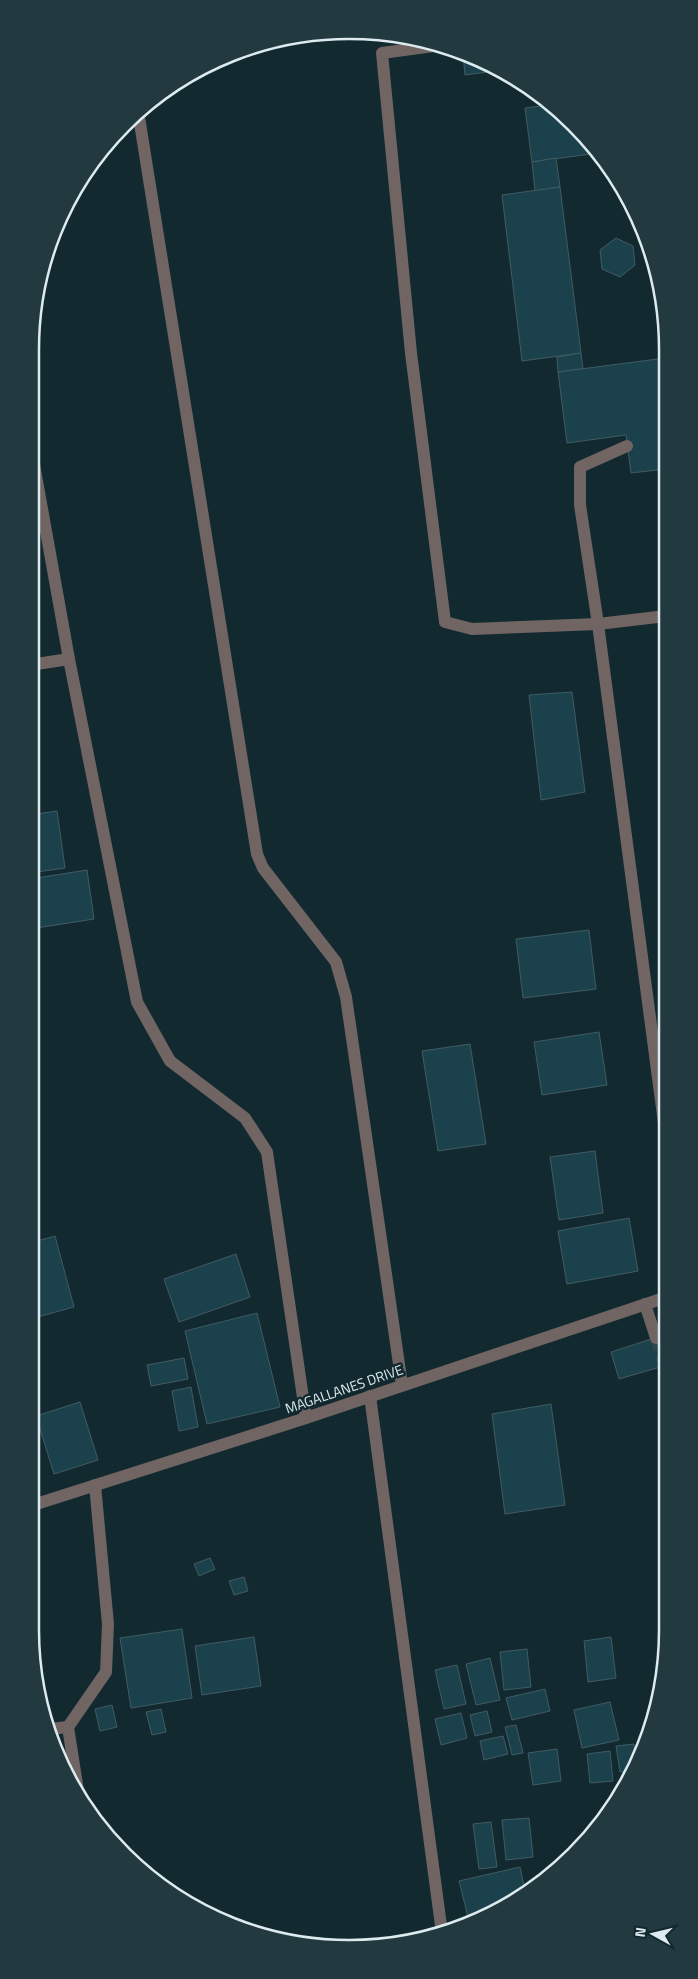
<svg xmlns="http://www.w3.org/2000/svg" width="698" height="1979" viewBox="0 0 698 1979" font-family="'Titillium Web',sans-serif">
<style>
.building{fill:#1b424c;stroke:#425b62}
.lines{fill:none;stroke-linecap:round;stroke-linejoin:round}
.minor-tunnel{stroke:#30464d;stroke-width:12;stroke-dasharray:12 6;stroke-linecap:butt}
.service{stroke:#706563;stroke-width:12}
.minor{stroke:#706563;stroke-width:12}
.tertiary{stroke:#706563;stroke-width:12}
.labels{text-anchor:middle;stroke-width:5;stroke-linejoin:round;paint-order:stroke}
.street-label{font-size:14px;fill:#ddebef;stroke:#122930}
.rim{fill:none;stroke:#ddebef;stroke-width:2.5}
</style>
<rect width="100%" height="100%" fill="#122930"/>
<g class="building">
<polygon points="463,54 503,70 465,75"/>
<polygon points="548,105 589,138 598,153 532,162 525,108"/>
<polygon points="556,158 560,187 535,191 532,162"/>
<polygon points="560,187 581,353 522,361 502,195"/>
<polygon points="616,238 633,246 635,265 620,277 602,269 600,250"/>
<polygon points="581,353 583,369 558,372 557,357"/>
<polygon points="665,358 665,430 662,431 666,469 631,473 626,435 567,443 558,372"/>
<polygon points="572,692 585,792 541,800 529,695"/>
<polygon points="57,811 65,868 30,873 30,815"/>
<polygon points="87,870 94,919 30,929 30,879"/>
<polygon points="589,930 596,989 523,998 516,939"/>
<polygon points="599,1032 607,1085 542,1095 534,1042"/>
<polygon points="470,1044 486,1144 438,1151 422,1051"/>
<polygon points="595,1151 603,1213 559,1220 550,1157"/>
<polygon points="629,1218 638,1271 567,1284 558,1231"/>
<polygon points="55,1236 74,1307 30,1319 30,1243"/>
<polygon points="236,1254 250,1297 179,1322 164,1279"/>
<polygon points="257,1313 280,1407 207,1424 185,1331"/>
<polygon points="667,1334 667,1365 619,1379 611,1352"/>
<polygon points="184,1358 188,1379 151,1386 147,1365"/>
<polygon points="191,1387 198,1427 179,1431 172,1391"/>
<polygon points="80,1402 98,1460 54,1474 36,1416"/>
<polygon points="551,1404 565,1505 505,1514 492,1414"/>
<polygon points="210,1558 215,1569 199,1576 194,1564"/>
<polygon points="244,1577 248,1591 234,1595 229,1581"/>
<polygon points="182,1629 192,1698 131,1708 120,1638"/>
<polygon points="254,1637 261,1686 202,1695 195,1646"/>
<polygon points="611,1637 616,1678 588,1682 584,1641"/>
<polygon points="527,1649 531,1687 504,1690 500,1652"/>
<polygon points="490,1658 500,1700 476,1705 466,1664"/>
<polygon points="457,1665 466,1704 444,1709 435,1670"/>
<polygon points="545,1689 550,1711 512,1720 506,1698"/>
<polygon points="610,1702 619,1740 582,1748 574,1710"/>
<polygon points="112,1705 117,1727 100,1731 95,1709"/>
<polygon points="161,1709 166,1732 152,1735 146,1712"/>
<polygon points="487,1711 492,1732 475,1736 470,1715"/>
<polygon points="461,1713 467,1738 441,1745 435,1719"/>
<polygon points="516,1725 523,1753 512,1755 505,1727"/>
<polygon points="503,1736 508,1754 484,1760 480,1741"/>
<polygon points="634,1744 636,1759 631,1770 620,1772 616,1746"/>
<polygon points="557,1749 561,1781 533,1785 528,1753"/>
<polygon points="610,1751 613,1781 590,1783 587,1754"/>
<polygon points="529,1818 533,1857 506,1860 502,1820"/>
<polygon points="491,1822 497,1867 479,1869 473,1824"/>
<polygon points="520,1867 526,1895 469,1921 459,1881"/>
</g>
<g class="lines">
<polyline class="minor-tunnel" points="656,1338 664,1365"/>
<g class="service">
<polyline points="441,45 382,53 411,353 445,622 472,629 598,624 666,616"/>
<polyline points="664,442 666,442"/>
<polyline points="627,446 580,467 580,505 598,624 667,1146"/>
<polyline points="50,1729 68,1727"/>
<polyline points="78,1791 68,1727 106,1672 108,1624 95,1485"/>
</g>
<g class="minor">
<polyline points="139,117 257,854 263,868 336,962 346,997 402,1385"/>
<polyline points="30,442 69,659 137,1002 170,1061 245,1118 267,1152 306,1418"/>
<polyline points="30,665 69,659"/>
<polyline points="645,1304 656,1338"/>
<polyline points="664,1365 667,1375"/>
<polyline points="370,1396 442,1933"/>
</g>
<polyline class="tertiary" points="30,1506 306,1418 667,1297"/>
</g>
<g class="labels">
<g class="street-label">
<text transform="translate(344 1389) rotate(-19)" y="5">MAGALLANES DRIVE</text>
</g>
</g>
<path d="M0 0H698V1979H0ZM349 39H349A310 310 0 0 1 659 349V1630A310 310 0 0 1 349 1940H349A310 310 0 0 1 39 1630V349A310 310 0 0 1 349 39Z" fill="#22393f" fill-rule="evenodd"/>
<path class="rim" d="M349 39H349A310 310 0 0 1 659 349V1630A310 310 0 0 1 349 1940H349A310 310 0 0 1 39 1630V349A310 310 0 0 1 349 39Z"/>
<g transform="translate(653 1934) rotate(278)" stroke="#122930" stroke-width="4" paint-order="stroke">
<path d="M0-4L9 19L0 12L-9 19Z" fill="#ddebef"/>
<text y="-8" font-size="14" font-weight="bold" text-anchor="middle" fill="#ddebef">N</text>
</g>
</svg>
